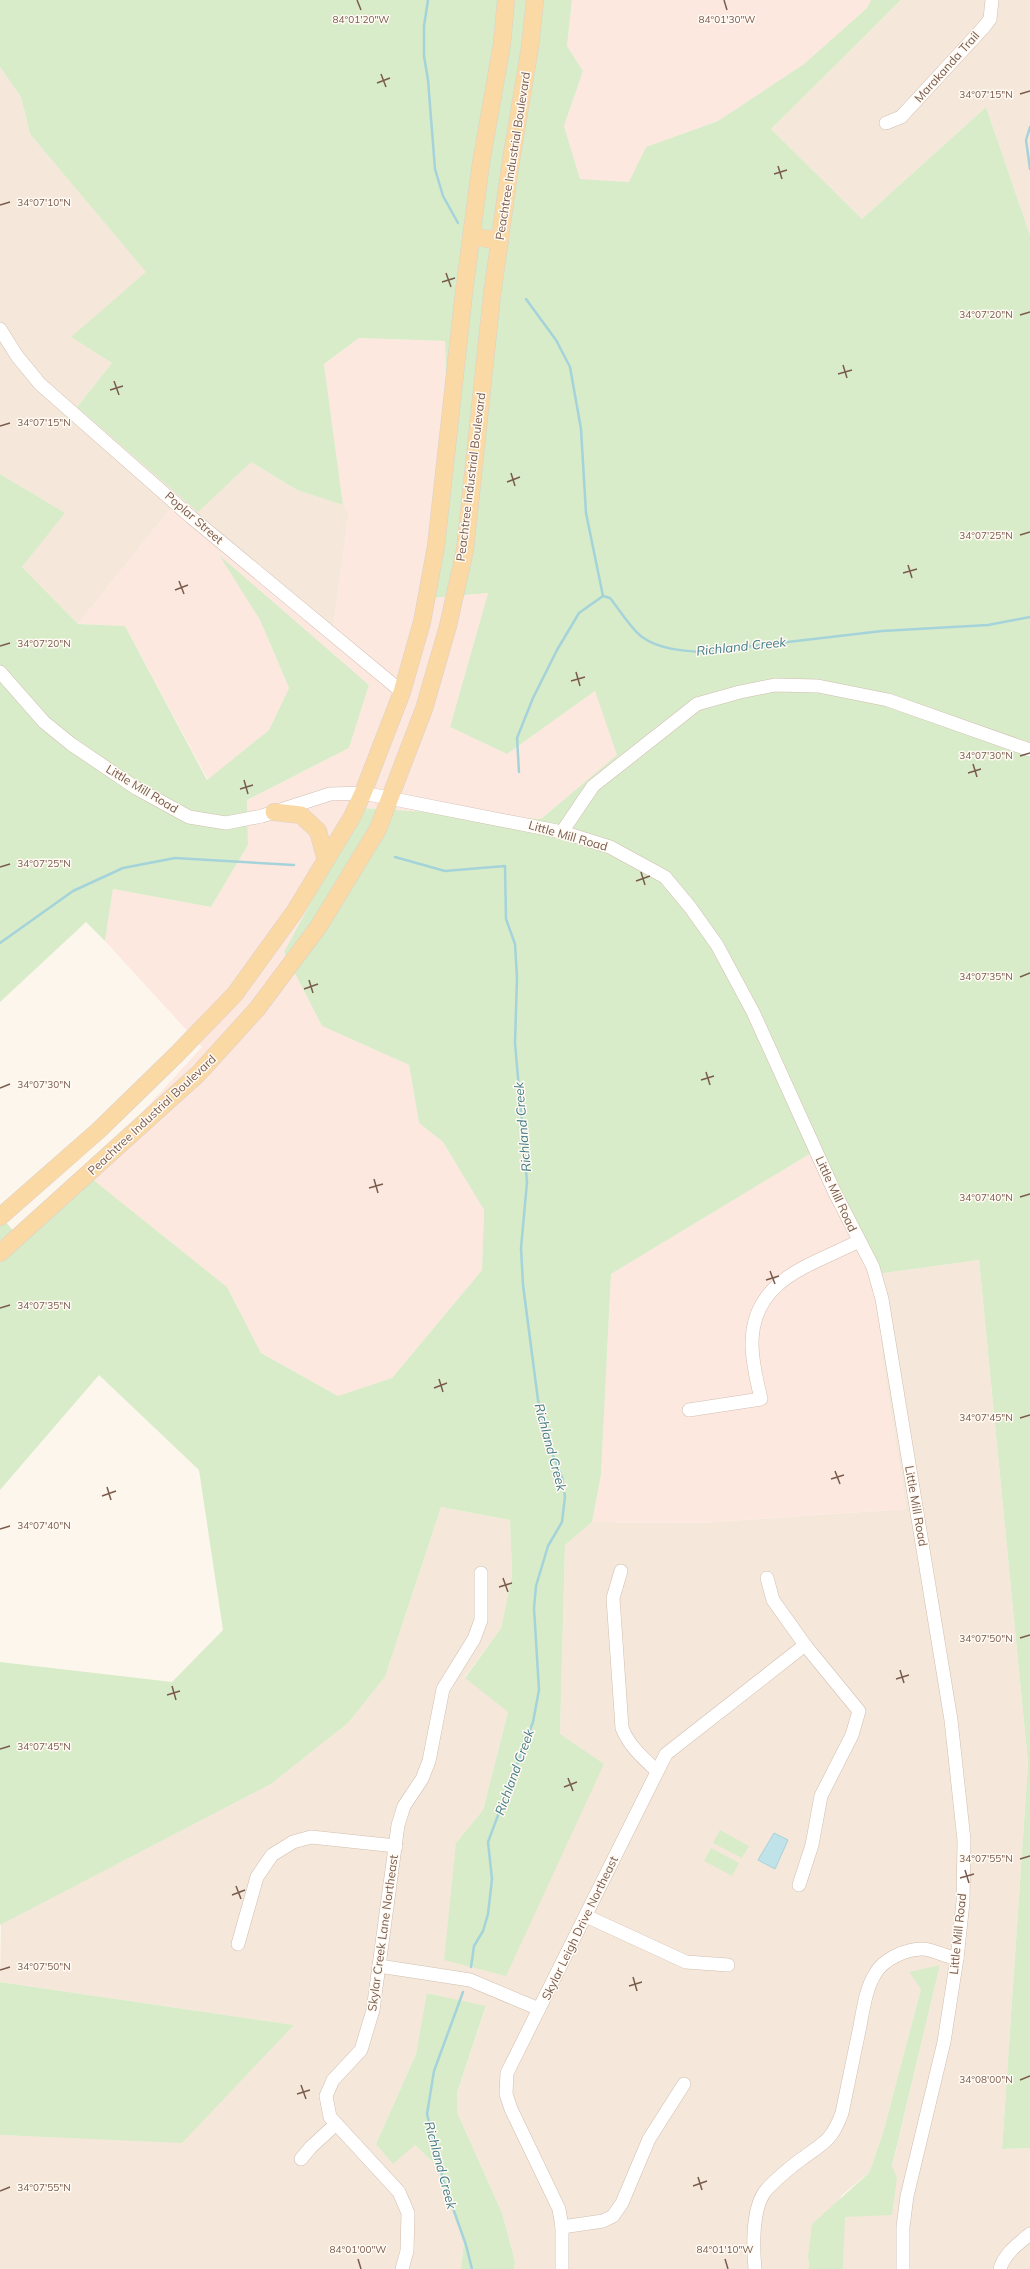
<svg xmlns="http://www.w3.org/2000/svg" width="1030" height="2269" viewBox="0 0 1030 2269" font-family="Mulish,sans-serif">
<style>
.residential{fill:#f5e8da}
.commercial{fill:#fde8e0}
.green{fill:#d8ecc9}
.water{fill:#bfe3e8;stroke:#a5d3da}
.lines{fill:none;stroke-linecap:round;stroke-linejoin:round}
.stream{stroke:#a5d3da;stroke-width:2.5}
.minor-casing{stroke:#d1beb0;stroke-width:14}
.major-casing{stroke:#dad1cd;stroke-width:18}
.minor{stroke:#fff;stroke-width:13}
.major{stroke:#fbd9a5;stroke-width:17}
.ticks{fill:none;stroke:#7a5c4d;stroke-width:1.5}
.labels{text-anchor:middle;stroke-width:3;stroke-linejoin:round;paint-order:stroke}
.street-label{font-size:12px;fill:#7a5c4d;stroke:#fffaf3}
.water-label{font-size:13px;font-style:italic;fill:#437c86;stroke:#fffaf3}
.ticks-label{font-size:10px;text-anchor:middle;fill:#7a5c4d;stroke:#fffaf3;stroke-width:3;stroke-linejoin:round;paint-order:stroke}
</style>
<rect width="100%" height="100%" fill="#fdf6ec"/>
<g class="residential">
<polygon points="901,0 1030,0 1030,235 986,107 862,219 771,129"/>
<polygon points="0,67 21,97 30,134 147,272 72,337 112,363 77,407 251,462 297,490 343,505 349,512 332,636 172,507 78,624 22,567 64,513 0,474"/>
<polygon points="979,1260 1028,1763 1002,2149 1030,2148 1030,2269 843,2269 844,2217 897,2178 892,2167 940,1965 921,1989 883,2133 869,2173 842,2195 808,2256 809,2269 514,2269 515,2261 502,2213 457,2112 457,2093 486,2007 428,1993 416,2054 376,2144 415,2145 436,2165 464,2242 461,2269 0,2269 0,2135 182,2142 294,2025 0,1982 1,1924 271,1784 348,1723 385,1677 441,1507 510,1520 512,1576 501,1628 465,1677 508,1712 483,1810 456,1843 560,1734 565,1545 592,1522 699,1523 906,1509 882,1359 877,1274"/>
</g>
<g class="commercial">
<polygon points="572,0 871,0 867,8 804,64 718,121 646,147 630,182 580,180 564,126 583,71 567,46"/>
<polygon points="359,338 445,341 447,411 432,598 488,593 450,727 507,754 595,691 618,755 541,819 362,808 284,952 322,1026 409,1065 419,1123 443,1142 484,1210 482,1270 392,1378 338,1396 261,1353 227,1287 86,1174 202,1047 105,941 113,889 211,907 248,845 247,800 349,748 369,685 220,556 260,620 289,688 269,730 208,780 125,626 78,624 172,507 332,635 349,512 343,505 324,364"/>
<polygon points="818,1149 877,1274 882,1359 906,1509 699,1523 592,1522 601,1475 611,1274"/>
</g>
<g class="green">
<polygon points="0,0 572,0 567,46 583,71 564,126 580,179 629,182 646,147 718,121 804,64 867,8 871,0 901,0 771,129 862,219 986,107 1030,235 1030,2148 1002,2149 1028,1763 979,1260 877,1274 818,1149 611,1274 601,1475 592,1522 565,1545 560,1734 604,1764 506,1976 444,1960 456,1843 483,1810 508,1712 465,1678 501,1628 512,1576 510,1520 441,1507 385,1677 348,1723 271,1784 0,1925 0,1662 172,1682 223,1630 199,1470 99,1375 0,1490 0,1215 20,1239 86,1174 227,1287 261,1353 338,1396 392,1378 482,1270 484,1210 443,1142 419,1123 409,1065 322,1026 284,952 362,808 541,819 617,755 595,691 507,754 450,727 488,593 432,598 447,411 445,341 359,338 324,364 343,505 297,490 251,462 198,512 77,407 112,363 71,337 146,272 30,134 21,97 0,67"/>
<polygon points="0,474 65,513 22,567 78,624 125,626 207,780 269,730 289,688 260,620 219,555 369,685 349,748 247,800 248,845 211,907 113,889 105,941 86,922 0,1002"/>
<polygon points="720,1830 749,1846 742,1858 713,1843"/>
<polygon points="711,1848 739,1863 732,1876 704,1861"/>
<polygon points="940,1965 892,2166 897,2178 892,2215 845,2217 843,2269 809,2269 808,2256 812,2224 869,2173 883,2133 921,1989 909,1972"/>
<polygon points="0,1982 294,2025 182,2143 0,2135"/>
<polygon points="427,1993 486,2006 457,2093 457,2112 502,2213 515,2261 514,2269 461,2269 464,2242 436,2165 415,2145 393,2164 376,2144 416,2054"/>
</g>
<polygon class="water" points="774,1833 788,1840 775,1869 758,1860"/>
<g class="lines">
<g class="stream">
<polyline points="428,0 424,26 424,56 428,80 435,169 443,196 458,223"/>
<polyline points="1030,127 1026,140 1030,169"/>
<polyline points="526,299 556,340 570,367 581,429 586,513 603,596"/>
<path d="M 519,772 L 517,738 L 533,698 L 557,650 L 579,613 L 603,596 L 610,598 C 619,609 631,629 642,637 C 659,649 682,651 702,652 L 882,631 L 988,625 L 1030,617"/>
<polyline points="395,857 445,871 505,866 506,919 515,944 517,978 515,1043 527,1182 521,1248 523,1285 538,1400 548,1443 562,1477 565,1497 562,1522 548,1546 536,1586 534,1608 539,1690 533,1722 488,1842 492,1879 488,1914 483,1931 474,1946 471,1967"/>
<polyline points="0,943 73,891 123,868 175,858 294,865"/>
<polyline points="463,1992 434,2071 427,2114 444,2183 466,2245 472,2269"/>
</g>
<g class="minor-casing">
<g id="minor">
<polyline points="886,123 901,117 984,27 990,19 992,0"/>
<polyline points="0,329 17,356 40,384 191,517 402,692"/>
<polyline points="0,672 44,722 71,744 136,788 189,817 226,823 262,816 330,794 363,793 562,832 610,847 665,877 690,907 717,945 753,1012 835,1193 873,1267 882,1299 951,1720 964,1840 963,1902 957,1958 944,2042 907,2196 903,2227 903,2269"/>
<polyline points="562,832 593,786 697,704 740,692 775,685 818,686 888,700 1030,750"/>
<path d="M 689,1410 L 761,1399 C 757,1381 752,1363 752,1344 C 752,1279 810,1266 859,1241"/>
<path d="M 621,1571 L 613,1598 L 622,1728 C 629,1746 643,1758 657,1771"/>
<polyline points="767,1578 773,1600 805,1645 859,1711 852,1735 821,1796 812,1845 799,1885"/>
<polyline points="586,1916 686,1962 728,1965"/>
<polyline points="238,1944 257,1877 272,1855 293,1842 311,1837 396,1846"/>
<polyline points="379,1966 470,1980 539,2009"/>
<polyline points="301,2159 311,2147 336,2124"/>
<polyline points="562,2227 603,2221 613,2216 622,2203 649,2139 684,2084"/>
<polyline points="402,2269 407,2251 408,2213 399,2192 330,2117 326,2096 333,2080 361,2050 373,2010 398,1825 404,1806 422,1779 429,1761 443,1689 474,1639 481,1620 481,1573"/>
<polyline points="562,2269 562,2227 559,2209 511,2109 506,2094 507,2073 666,1754 805,1645"/>
<path d="M 755,2269 C 753,2248 752,2211 764,2193 C 769,2185 794,2164 803,2158 C 825,2142 832,2140 842,2113 C 848,2084 854,2055 860,2026 C 863,2010 866,1988 875,1974 C 883,1959 906,1949 922,1949 C 934,1949 944,1957 957,1958"/>
<path d="M 1000,2269 C 1004,2254 1019,2243 1030,2234"/>
</g>
</g>
<g class="major-casing">
<g id="major">
<polyline points="471,236 500,241"/>
<polyline points="274,812 301,815 318,831 326,860"/>
<polyline points="0,1217 99,1130 176,1055 235,994 295,911 352,817 363,793 402,692 422,622 436,546 464,292 481,163 502,44 506,0"/>
<polyline points="0,1253 198,1074 257,1009 319,926 378,829 424,709 448,626 465,550 492,295 510,167 530,47 535,0"/>
</g>
</g>
<use href="#minor" class="minor"/>
<use href="#major" class="major"/>
</g>
<path class="ticks" d="M 357,0 L 361,10M 724,0 L 727,10M 381,74 L 386,87M 377,83 L 390,78M 1020,94 L 1030,91M 778,166 L 782,179M 774,174 L 787,170M 0,205 L 10,202M 446,273 L 451,287M 442,282 L 455,278M 1020,315 L 1030,312M 843,365 L 847,378M 838,374 L 852,370M 114,381 L 119,395M 110,390 L 123,386M 0,426 L 10,423M 511,473 L 515,486M 507,482 L 520,477M 1020,535 L 1030,532M 908,565 L 912,578M 903,573 L 917,569M 179,581 L 184,594M 175,590 L 188,585M 0,646 L 10,643M 576,672 L 580,686M 571,681 L 585,677M 1020,756 L 1030,753M 973,764 L 977,777M 968,773 L 981,769M 244,780 L 248,794M 240,789 L 253,785M 0,867 L 10,864M 641,872 L 645,885M 636,881 L 650,876M 1020,977 L 1030,973M 309,980 L 313,993M 304,989 L 318,984M 706,1072 L 710,1085M 701,1080 L 714,1076M 0,1088 L 10,1084M 374,1179 L 378,1193M 369,1188 L 383,1184M 1020,1197 L 1030,1194M 770,1271 L 775,1284M 766,1280 L 779,1276M 0,1308 L 10,1305M 439,1379 L 443,1392M 434,1388 L 447,1383M 1020,1418 L 1030,1415M 835,1471 L 840,1484M 831,1479 L 844,1475M 107,1487 L 111,1500M 102,1496 L 116,1491M 0,1529 L 10,1526M 503,1578 L 508,1592M 499,1587 L 512,1583M 1020,1638 L 1030,1635M 900,1670 L 904,1683M 896,1679 L 909,1675M 172,1686 L 176,1700M 167,1695 L 180,1691M 0,1749 L 10,1746M 568,1778 L 573,1791M 564,1787 L 577,1782M 1020,1859 L 1030,1856M 965,1870 L 969,1883M 960,1878 L 974,1874M 236,1886 L 241,1899M 232,1895 L 245,1890M 0,1970 L 10,1967M 633,1977 L 637,1991M 629,1986 L 642,1982M 1020,2080 L 1030,2076M 301,2085 L 306,2099M 297,2094 L 310,2090M 698,2177 L 702,2190M 693,2186 L 707,2181M 0,2191 L 10,2187M 358,2259 L 361,2269M 725,2259 L 728,2269"/>
<g class="labels">
<g class="street-label">
<text transform="translate(947 67) rotate(-48)" y="4">Marakanda Trail</text>
<text transform="translate(513 156) rotate(-81)" y="4">Peachtree Industrial Boulevard</text>
<text transform="translate(471 477) rotate(-83)" y="4">Peachtree Industrial Boulevard</text>
<text transform="translate(194 518) rotate(41)" y="4">Poplar Street</text>
<text transform="translate(142 789) rotate(31)" y="4">Little Mill Road</text>
<text transform="translate(568 836) rotate(16)" y="4">Little Mill Road</text>
<text transform="translate(152 1115) rotate(-43)" y="4">Peachtree Industrial Boulevard</text>
<text transform="translate(836 1194) rotate(65)" y="4">Little Mill Road</text>
<text transform="translate(916 1506) rotate(80)" y="4">Little Mill Road</text>
<text transform="translate(580 1928) rotate(-64)" y="4">Skylar Leigh Drive Northeast</text>
<text transform="translate(383 1933) rotate(-82)" y="4">Skylar Creek Lane Northeast</text>
<text transform="translate(958 1934) rotate(-84)" y="4">Little Mill Road</text>
</g>
<g class="water-label">
<text transform="translate(741 646) rotate(-6)" y="5">Richland Creek</text>
<text transform="translate(522 1127) rotate(-95)" y="5">Richland Creek</text>
<text transform="translate(551 1447) rotate(75)" y="5">Richland Creek</text>
<text transform="translate(514 1772) rotate(-70)" y="5">Richland Creek</text>
<text transform="translate(441 2165) rotate(75)" y="5">Richland Creek</text>
</g>
</g>
<g class="ticks-label">
<text x="361" y="23">84°01'20"W</text>
<text x="727" y="23">84°01'30"W</text>
<text x="986" y="98">34°07'15"N</text>
<text x="44" y="206">34°07'10"N</text>
<text x="986" y="318">34°07'20"N</text>
<text x="44" y="426">34°07'15"N</text>
<text x="986" y="539">34°07'25"N</text>
<text x="44" y="647">34°07'20"N</text>
<text x="986" y="759">34°07'30"N</text>
<text x="44" y="867">34°07'25"N</text>
<text x="986" y="980">34°07'35"N</text>
<text x="44" y="1088">34°07'30"N</text>
<text x="986" y="1201">34°07'40"N</text>
<text x="44" y="1309">34°07'35"N</text>
<text x="986" y="1421">34°07'45"N</text>
<text x="44" y="1529">34°07'40"N</text>
<text x="986" y="1642">34°07'50"N</text>
<text x="44" y="1750">34°07'45"N</text>
<text x="986" y="1862">34°07'55"N</text>
<text x="44" y="1970">34°07'50"N</text>
<text x="986" y="2083">34°08'00"N</text>
<text x="44" y="2191">34°07'55"N</text>
<text x="358" y="2253">84°01'00"W</text>
<text x="725" y="2253">84°01'10"W</text>
</g>
</svg>
